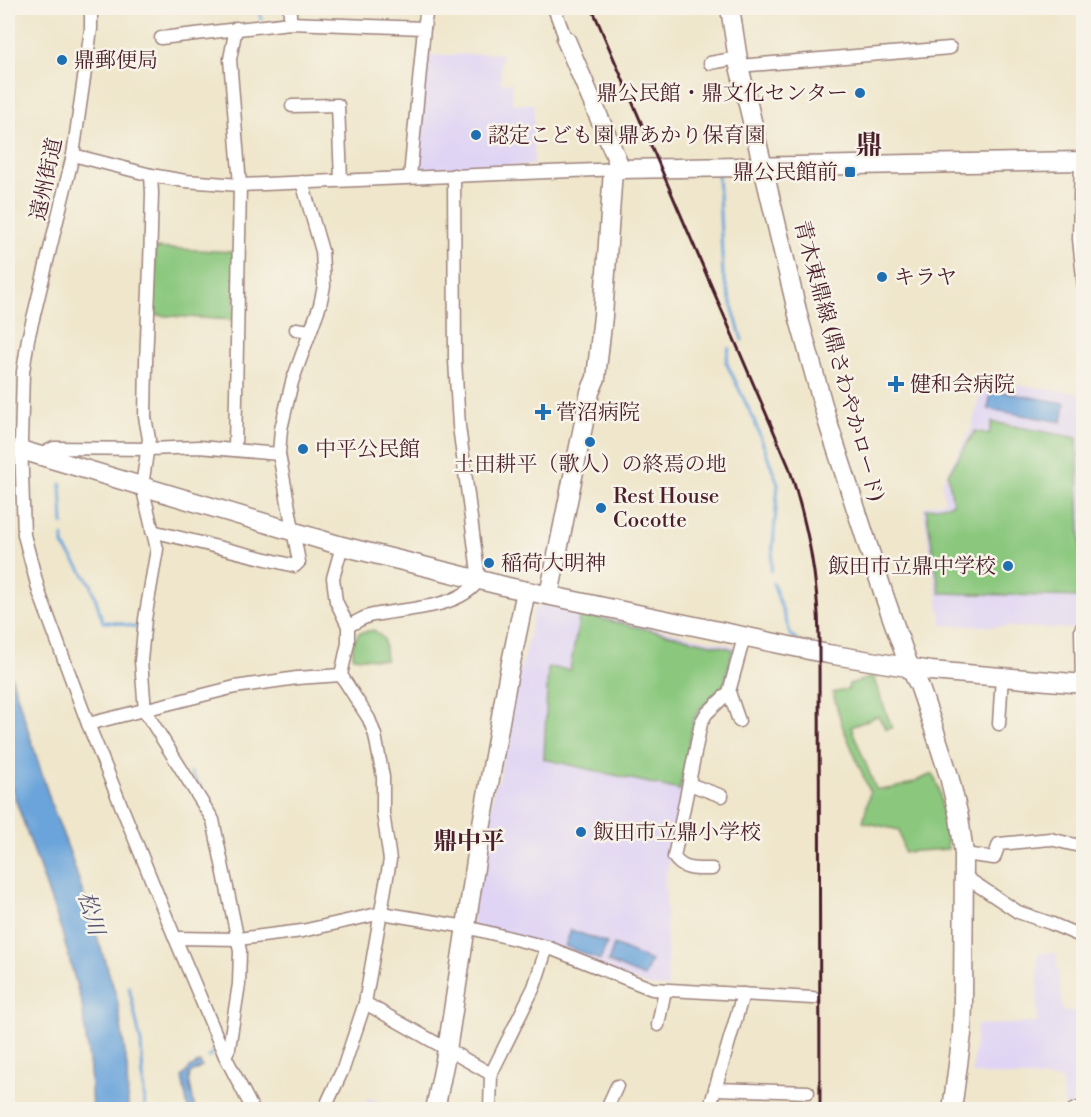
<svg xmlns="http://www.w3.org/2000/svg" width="1091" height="1117" viewBox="0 0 1091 1117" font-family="'Libre Bodoni','Noto Serif JP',serif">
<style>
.built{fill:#e0d4f4}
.green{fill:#8bc87e;stroke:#6a7454;stroke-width:1.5}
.water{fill:#6aa4da;stroke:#5a6282;stroke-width:1.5}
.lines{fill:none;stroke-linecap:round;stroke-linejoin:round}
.stream{stroke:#6aa4da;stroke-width:3}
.street-casing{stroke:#9c827b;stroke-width:15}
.secondary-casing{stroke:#9c827b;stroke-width:21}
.street{stroke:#fff;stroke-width:12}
.secondary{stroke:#fff;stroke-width:18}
.rail{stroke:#4a1f2b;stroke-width:3}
.poi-dot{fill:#1f6fb2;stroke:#f7f3e8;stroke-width:2}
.labels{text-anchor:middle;stroke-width:5;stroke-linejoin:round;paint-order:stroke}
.poi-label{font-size:21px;fill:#4a1f2b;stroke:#f7f3e8;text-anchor:start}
.street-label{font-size:21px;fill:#4a1f2b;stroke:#f7f3e8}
.water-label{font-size:22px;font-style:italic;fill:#575471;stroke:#f7f3e8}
.quarter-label{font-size:24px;font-weight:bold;fill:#4a1f2b;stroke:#f7f3e8}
.district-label{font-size:27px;font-weight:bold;fill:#4a1f2b;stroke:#f7f3e8}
</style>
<rect width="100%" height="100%" fill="#f7f3e8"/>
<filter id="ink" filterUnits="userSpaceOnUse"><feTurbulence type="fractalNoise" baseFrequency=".0167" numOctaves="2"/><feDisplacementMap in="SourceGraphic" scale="12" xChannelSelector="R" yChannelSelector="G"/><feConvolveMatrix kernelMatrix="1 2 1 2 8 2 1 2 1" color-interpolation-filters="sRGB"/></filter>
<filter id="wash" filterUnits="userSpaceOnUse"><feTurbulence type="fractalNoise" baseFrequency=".008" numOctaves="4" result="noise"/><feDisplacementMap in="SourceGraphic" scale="24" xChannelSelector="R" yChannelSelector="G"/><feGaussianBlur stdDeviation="1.35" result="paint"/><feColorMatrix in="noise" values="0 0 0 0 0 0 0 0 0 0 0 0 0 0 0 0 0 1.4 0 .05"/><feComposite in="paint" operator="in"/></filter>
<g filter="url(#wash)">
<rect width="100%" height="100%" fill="#efe6cb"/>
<g class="built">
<polygon points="501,53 501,83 512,83 512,104 534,104 534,165 417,170 415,166 425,56"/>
<polygon points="988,381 1083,394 1083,674 1075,673 1078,629 942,625 923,507 945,501 942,482 971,429 982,388"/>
<polygon points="546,604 739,647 728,687 704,713 665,880 668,987 650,986 471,925 495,783 499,782 515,681 524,659 534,609"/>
<polygon points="1038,953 1056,953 1063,1012 1083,1010 1083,1101 1065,1107 1061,1079 972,1074 977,1025 1037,1023"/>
<polygon points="367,1098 402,1109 331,1110 334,1102 363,1109"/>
</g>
<g class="green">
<polygon points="155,248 236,252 234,320 153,315"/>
<polygon points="992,422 1077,438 1082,597 940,593 926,509 953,504 948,474 975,431 989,434"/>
<polygon points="580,614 733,649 724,685 701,708 694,719 680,790 544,759 548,667 570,670"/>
<polygon points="374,630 384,639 386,660 353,657 353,643 359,633"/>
<path d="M 873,677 L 892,728 L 886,729 L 878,716 L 851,727 L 876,789 C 896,791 915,781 933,774 L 939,788 L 948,849 L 904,852 L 899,830 L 863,822 L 870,792 L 842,725 L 833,693 L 848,689 L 849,684 Z"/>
</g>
<g class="water">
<polygon points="991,390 1065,403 1062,422 988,409"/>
<polygon points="8,666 51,803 70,853 117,998 127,1067 128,1109 92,1109 90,1070 82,1005 61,929 8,778"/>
<polygon points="571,930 607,943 600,960 565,946"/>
<polygon points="614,945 651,961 644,977 608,962"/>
<polygon points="200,1062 202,1067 190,1074 189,1079 195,1109 188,1109 182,1077 190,1068"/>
</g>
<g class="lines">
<g class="stream">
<polyline points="259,8 261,19"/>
<polyline points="1065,8 1075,8"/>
<polyline points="718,174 723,275 742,340"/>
<polyline points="729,348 726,362 754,420 778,484 771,571"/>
<polyline points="61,484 63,524"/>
<path d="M 63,536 L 63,545 L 91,584 L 103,622 C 117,621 128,625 139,628"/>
<polyline points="773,583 791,635 796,639"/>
<polyline points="190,772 201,788"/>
<polyline points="129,987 141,1043 145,1110"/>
<polyline points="209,1057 215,1048"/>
</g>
</g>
</g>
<g filter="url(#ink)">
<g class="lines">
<g class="street-casing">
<g id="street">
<polyline points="91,8 91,29 73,155 28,339 23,372 21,442 24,535 39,592 88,724 175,938 225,1056 253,1110"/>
<polyline points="554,8 566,40"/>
<polyline points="290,23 290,8"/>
<polyline points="424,28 427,8"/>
<polyline points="161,38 290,23 424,28 410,177"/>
<polyline points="710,63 738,58"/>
<polyline points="739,66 950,48"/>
<polyline points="292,106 338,105 341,180"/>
<polyline points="73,155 151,175 185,181 240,185 619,169"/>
<polyline points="1081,161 1079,239 1084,287"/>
<polyline points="151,175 152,193 150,266 146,362 145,417 149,439 142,486 157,549 145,619 141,661 145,711 213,820 240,951 239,984 229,1048 225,1056"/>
<polyline points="296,329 310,331"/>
<polyline points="8,449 21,450"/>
<polyline points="235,449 240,185 230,59 236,28"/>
<polyline points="37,456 54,448 149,449 199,447 279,454"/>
<polyline points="152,531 295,566 299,562 279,454 281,429 292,382 320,305 324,286 322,251 302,182"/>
<path d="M 348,626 C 355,623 362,618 369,616 C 402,608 459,610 479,580 L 459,426 L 455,360 L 454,175"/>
<polyline points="1081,629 1082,684"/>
<polyline points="729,692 739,721"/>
<polyline points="88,724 235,687 297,678 341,675"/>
<polyline points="999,724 1002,676"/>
<polyline points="689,784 722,796"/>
<polyline points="964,854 994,858 999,844 1050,839 1084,847"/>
<path d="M 712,869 C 697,869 683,871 674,857 L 701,723 L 706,714 L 729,692 L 744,637"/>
<polyline points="964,876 1018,912 1050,923 1083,937"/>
<polyline points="175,938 238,939 302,931 382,913 466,927 547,947 652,989 813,998"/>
<polyline points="365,1003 491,1074"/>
<polyline points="658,1025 665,990"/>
<polyline points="715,1089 808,1092"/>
<polyline points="324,1110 343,1069 365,1003 390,860 383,813 383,777 375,735 369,719 341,675 348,643 348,626 336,601 333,578 342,546"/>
<polyline points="490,1110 491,1074 534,987 547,947"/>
<polyline points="606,1110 617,1086"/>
<polyline points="709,1110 743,994"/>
<polyline points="1073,1110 1084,1106"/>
</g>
</g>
<g class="secondary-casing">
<g id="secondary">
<polyline points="730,8 739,66 799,319 828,423 885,598 909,666 919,685 934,729 949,776 959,817 964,854 963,1002 962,1034 952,1110"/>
<polyline points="566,40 621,169 1084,161"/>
<polyline points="21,450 342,546 508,587 828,654 931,671 1084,684"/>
<polyline points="549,595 590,392 596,378 603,316 613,170"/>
<polyline points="435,1110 447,1050 480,835 508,677 526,591"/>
</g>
</g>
<use href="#street" class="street"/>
<use href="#secondary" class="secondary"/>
<path class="rail" d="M 592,8 L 789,467 C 808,527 818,576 819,639 L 820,1110"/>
</g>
</g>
<g class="poi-dot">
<circle cx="62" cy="60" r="6"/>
<circle cx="860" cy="93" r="6"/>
<circle cx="476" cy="135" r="6"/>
<rect x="844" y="166" width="12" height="12" rx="3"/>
<circle cx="882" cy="277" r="6"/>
<path d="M893 375h6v6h6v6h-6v6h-6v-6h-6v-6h6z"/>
<path d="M540 403h6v6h6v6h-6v6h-6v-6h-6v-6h6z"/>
<circle cx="590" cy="442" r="6"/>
<circle cx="303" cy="449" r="6"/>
<circle cx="601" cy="508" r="6"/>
<circle cx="489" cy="563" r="6"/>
<circle cx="1008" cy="566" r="6"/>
<circle cx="581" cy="832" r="6"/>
</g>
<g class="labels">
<g class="poi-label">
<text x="74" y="67">鼎郵便局</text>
<text x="848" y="100" text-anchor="end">鼎公民館・鼎文化センター</text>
<text x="488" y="142">認定こども園 鼎あかり保育園</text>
<text x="838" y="179" text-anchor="end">鼎公民館前</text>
<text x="894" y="284">キラヤ</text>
<text x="910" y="391">健和会病院</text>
<text x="556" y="419">菅沼病院</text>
<text x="315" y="456">中平公民館</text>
<text x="590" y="471" text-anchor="middle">土田耕平（歌人）の終焉の地</text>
<text x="613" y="503">Rest House<tspan x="613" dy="24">Cocotte</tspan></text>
<text x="501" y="570">稲荷大明神</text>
<text x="996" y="573" text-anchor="end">飯田市立鼎中学校</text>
<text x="593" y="839">飯田市立鼎小学校</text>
</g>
<g class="street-label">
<text transform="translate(46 179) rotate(-78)" y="7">遠州街道</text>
<text transform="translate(839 361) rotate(75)" y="7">青木東鼎線 (鼎さわやかロード)</text>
</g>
<g class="water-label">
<text transform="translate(92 913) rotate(74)" y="8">松川</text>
</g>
<g class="quarter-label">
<text x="469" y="849">鼎中平</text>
</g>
<g class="district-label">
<text x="869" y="154">鼎</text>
</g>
</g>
<rect width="1091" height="1117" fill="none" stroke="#f7f3e8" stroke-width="30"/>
</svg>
